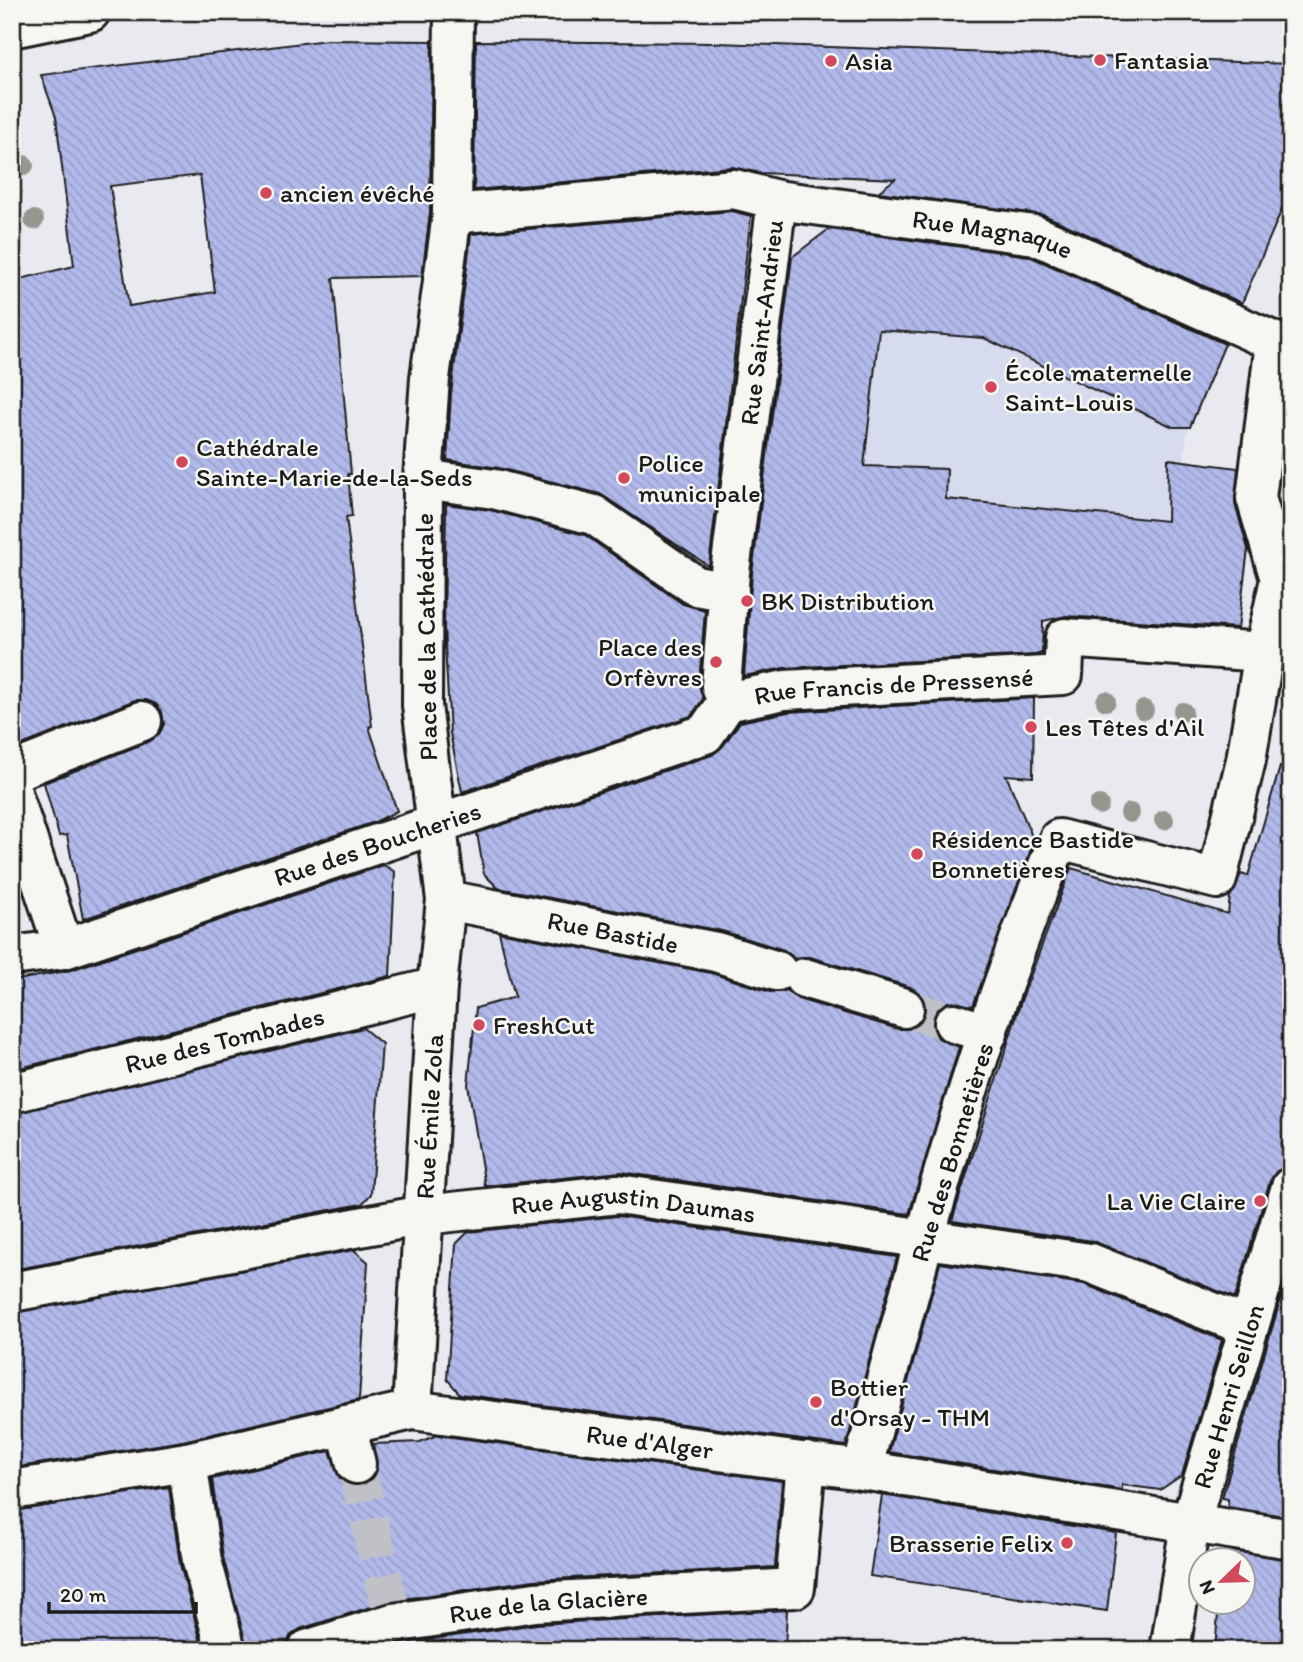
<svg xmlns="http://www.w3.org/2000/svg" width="1303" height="1662" viewBox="0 0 1303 1662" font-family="Itim,sans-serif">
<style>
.built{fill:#d7dbee}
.building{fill:url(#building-back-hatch);stroke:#1c1c1c;stroke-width:2;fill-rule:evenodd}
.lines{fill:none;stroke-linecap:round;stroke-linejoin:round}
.pedestrian-tunnel{stroke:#bfc1c6;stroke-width:38;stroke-dasharray:38 19;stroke-linecap:butt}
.minor-tunnel{stroke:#bfc1c6;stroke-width:38;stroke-dasharray:38 19;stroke-linecap:butt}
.pedestrian-casing{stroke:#1c1c1c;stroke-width:44}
.minor-casing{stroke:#1c1c1c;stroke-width:44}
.pedestrian{stroke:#f6f6f2;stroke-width:38}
.minor{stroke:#f6f6f2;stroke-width:38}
.tree{fill:#93978d}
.poi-dot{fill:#d1495b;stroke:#f6f6f2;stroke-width:2.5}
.labels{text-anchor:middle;stroke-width:5;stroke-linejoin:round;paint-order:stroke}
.poi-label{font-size:26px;fill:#1c1c1c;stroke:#f6f6f2;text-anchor:start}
.street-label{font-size:26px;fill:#1c1c1c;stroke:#f6f6f2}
</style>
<defs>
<pattern id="building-back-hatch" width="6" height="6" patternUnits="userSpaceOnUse" patternTransform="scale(1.75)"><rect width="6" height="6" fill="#b0b9ea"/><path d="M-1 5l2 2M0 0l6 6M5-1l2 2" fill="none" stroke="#979ec8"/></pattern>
</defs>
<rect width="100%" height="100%" fill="#e8eaf0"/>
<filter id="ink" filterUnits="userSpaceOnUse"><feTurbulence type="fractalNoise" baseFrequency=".0143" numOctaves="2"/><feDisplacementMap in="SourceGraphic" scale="14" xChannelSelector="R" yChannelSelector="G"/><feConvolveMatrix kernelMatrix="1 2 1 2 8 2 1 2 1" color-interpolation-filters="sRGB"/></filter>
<g filter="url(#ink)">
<polygon class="built" points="830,228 1013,248 1226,341 1187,433 1184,461 1168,459 1165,521 946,499 946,469 864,466 866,449 770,440 790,259"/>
<g class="building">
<path d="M 327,40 L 432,41 L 430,212 L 422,276 L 333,278 L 351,474 L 348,474 L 352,516 L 346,517 L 372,726 L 369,727 L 397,811 L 375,822 L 83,919 L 67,835 L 59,836 L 44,783 L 150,741 L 159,734 L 164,724 L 162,712 L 156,704 L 146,700 L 135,700 L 22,745 L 12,720 L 12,281 L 74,266 L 56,117 L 41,75 ZM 200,175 L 215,292 L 129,306 L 110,186 Z"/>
<polygon points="476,41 717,43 1291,64 1291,188 1242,303 1044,215 878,192 895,179 761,173 732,167 474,190"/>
<polygon points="732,211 751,216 709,566 600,494 499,468 447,460 451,394 471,234"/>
<polygon points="829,229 1029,256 1225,344 1190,427 1173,427 984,338 879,330 864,466 947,469 946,499 1167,521 1168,459 1238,468 1235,504 1248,549 1238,628 1066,616 1043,621 1042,653 1035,655 784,668 744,676 752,574 792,257"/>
<polygon points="446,504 490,510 585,535 683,604 705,610 699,684 703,699 691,716 462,792 450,733 444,627"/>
<polygon points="1034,698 1033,777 1006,775 1034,841 973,1006 948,1002 939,1007 933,1016 933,1027 938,1038 959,1047 909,1214 621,1172 485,1186 468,1085 476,1008 515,997 499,932 711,973 770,992 786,990 798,999 898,1029 910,1029 918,1024 925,1015 925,1004 920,994 910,987 810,957 795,959 784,950 722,931 498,888 484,874 477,833 712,755 723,746 740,722 788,712"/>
<polygon points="1280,767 1291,769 1291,1112 1281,1148 1291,1150 1291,1166 1277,1171 1270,1181 1235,1298 1093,1241 952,1221 1021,1001 1071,868 1228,914 1230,896 1241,874 1248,876"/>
<polygon points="384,865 395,872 390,976 12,1070 12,981 71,970"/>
<polygon points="363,1028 382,1044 371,1194 362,1204 12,1270 12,1114"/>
<polygon points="618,1216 897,1257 846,1446 460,1394 447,1379 456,1244 468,1232"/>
<polygon points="354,1250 368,1262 359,1400 183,1441 12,1468 12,1313"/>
<polygon points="940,1263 1084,1284 1222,1340 1182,1475 1160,1490 1122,1485 1122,1490 889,1452"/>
<polygon points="1291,1264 1291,1517 1228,1507 1228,1499 1222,1498"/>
<polygon points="437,1435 782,1481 775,1567 534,1580 390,1601 300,1629 290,1636 286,1650 247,1650 223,1557 212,1479 330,1451 340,1479 349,1485 361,1485 371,1480 377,1471 373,1444 420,1442"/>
<polygon points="169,1487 180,1564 203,1650 12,1650 12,1511"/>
<polygon points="882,1495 1116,1533 1107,1611 870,1576"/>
<polygon points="1224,1550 1291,1560 1291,1650 1215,1650 1219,1602 1243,1602 1243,1560 1223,1560"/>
<polygon points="787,1610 785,1650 381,1650 398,1644 537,1624"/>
</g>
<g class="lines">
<polyline class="pedestrian-tunnel" points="356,1464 391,1612"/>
<polyline class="minor-tunnel" points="904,1008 954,1023"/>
<g class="pedestrian-casing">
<g id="pedestrian">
<polyline points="12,772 142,721"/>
<polyline points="346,1425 356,1464"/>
<polyline points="187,1462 202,1561 226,1650"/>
</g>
</g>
<g class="minor-casing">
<g id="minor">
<polyline points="12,28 90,12"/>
<path id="s1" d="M 452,214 L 734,189 L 777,200 L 1035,235 L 1275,342 L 1256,498 L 1280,579 L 1264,652 L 1246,760 L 1217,879 L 1059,839 C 973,1042 919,1258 862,1470"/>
<polyline points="423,479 494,489 594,515 696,586 729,592"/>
<path id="s2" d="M 727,702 L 785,690 L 1063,675 L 1065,638 L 1264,652"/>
<path id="s3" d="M 727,702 L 721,686 L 730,572 L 777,200"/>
<polyline points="12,793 64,949"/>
<path id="s4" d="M 446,900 L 716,952 L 777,971"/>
<path id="s5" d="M 12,956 L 64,949 L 705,734 L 727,702"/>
<polyline points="804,978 904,1008"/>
<polyline points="954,1023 988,1033"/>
<path id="s6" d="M 12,1093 L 437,987"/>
<path id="s7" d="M 12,1292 L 424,1215 L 618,1194 L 1090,1263 L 1247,1326"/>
<path id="s8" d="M 412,1410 L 437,987 L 446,900 L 422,705 L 423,479 L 430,378 L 452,214 L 454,12"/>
<path id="s9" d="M 12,1490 L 187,1462 L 412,1410 L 862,1470 L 1291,1539"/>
<path id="s10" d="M 307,1650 L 393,1623 L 535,1602 L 795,1588 L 806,1462"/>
<path id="s11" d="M 1170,1650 L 1190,1524 L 1291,1187"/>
</g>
</g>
<use href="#pedestrian" class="pedestrian"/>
<use href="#minor" class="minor"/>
</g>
<g class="tree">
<circle cx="24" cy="165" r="10"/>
<circle cx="34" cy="220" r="10"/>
<circle cx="1106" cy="701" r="10"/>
<circle cx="1144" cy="710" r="10"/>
<circle cx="1183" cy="712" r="10"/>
<circle cx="1099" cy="805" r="10"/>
<circle cx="1130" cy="813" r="10"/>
<circle cx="1164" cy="820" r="10"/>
</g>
</g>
<g class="poi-dot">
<circle cx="1100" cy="60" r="7"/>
<circle cx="831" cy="61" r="7"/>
<circle cx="266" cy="193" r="7"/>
<circle cx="991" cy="387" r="7"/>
<circle cx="182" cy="462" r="7"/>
<circle cx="624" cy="478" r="7"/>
<circle cx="747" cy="601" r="7"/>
<circle cx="716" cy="662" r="7"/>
<circle cx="1031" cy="727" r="7"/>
<circle cx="917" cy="854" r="7"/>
<circle cx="479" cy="1025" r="7"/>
<circle cx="1260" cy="1201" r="7"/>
<circle cx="816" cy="1402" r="7"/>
<circle cx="1067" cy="1543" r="7"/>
</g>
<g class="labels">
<g class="poi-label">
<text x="1114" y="69">Fantasia</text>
<text x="845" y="70">Asia</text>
<text x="280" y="202">ancien évêché</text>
<text x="1005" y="381">École maternelle<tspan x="1005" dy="30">Saint-Louis</tspan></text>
<text x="196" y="456">Cathédrale<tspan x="196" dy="30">Sainte-Marie-de-la-Seds</tspan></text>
<text x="638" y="472">Police<tspan x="638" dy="30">municipale</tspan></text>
<text x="761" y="610">BK Distribution</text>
<text x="702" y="656" text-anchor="end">Place des<tspan x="702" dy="30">Orfèvres</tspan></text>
<text x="1045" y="736">Les Têtes d'Ail</text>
<text x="931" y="848">Résidence Bastide<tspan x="931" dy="30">Bonnetières</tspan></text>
<text x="493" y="1034">FreshCut</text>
<text x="1246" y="1210" text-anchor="end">La Vie Claire</text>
<text x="830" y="1396">Bottier<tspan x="830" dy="30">d'Orsay - THM</tspan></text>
<text x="1053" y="1552" text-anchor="end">Brasserie Felix</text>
</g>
<g class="street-label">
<text dy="9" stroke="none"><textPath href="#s1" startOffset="546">Rue Magnaque</textPath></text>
<text dy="9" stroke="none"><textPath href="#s3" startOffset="383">Rue Saint-Andrieu</textPath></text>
<text transform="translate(426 637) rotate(-91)" y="9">Place de la Cathédrale</text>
<text dy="9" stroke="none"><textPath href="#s2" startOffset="168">Rue Francis de Pressensé</textPath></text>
<text dy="9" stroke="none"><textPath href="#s5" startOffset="383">Rue des Boucheries</textPath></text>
<text dy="9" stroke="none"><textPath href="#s4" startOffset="170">Rue Bastide</textPath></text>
<text dy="9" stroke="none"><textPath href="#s6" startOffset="219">Rue des Tombades</textPath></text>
<text dy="9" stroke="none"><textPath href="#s8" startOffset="294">Rue Émile Zola</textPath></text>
<text transform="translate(952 1152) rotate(-73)" y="9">Rue des Bonnetières</text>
<text dy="9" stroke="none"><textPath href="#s7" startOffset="630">Rue Augustin Daumas</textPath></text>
<text dy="9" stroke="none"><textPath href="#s11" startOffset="261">Rue Henri Seillon</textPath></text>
<text dy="9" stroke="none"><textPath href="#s9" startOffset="648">Rue d'Alger</textPath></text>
<text dy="9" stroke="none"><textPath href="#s10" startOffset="247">Rue de la Glacière</textPath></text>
</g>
</g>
<rect width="1303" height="1662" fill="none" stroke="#f6f6f2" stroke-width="42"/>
<rect x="21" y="21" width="1261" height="1620" fill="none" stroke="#1c1c1c" stroke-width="2.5" filter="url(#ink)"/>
<g transform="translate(1222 1581) rotate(247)"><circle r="33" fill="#f6f6f2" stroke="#9f9f9c" stroke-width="2"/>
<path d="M0-5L12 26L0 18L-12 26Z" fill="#d1495b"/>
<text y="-10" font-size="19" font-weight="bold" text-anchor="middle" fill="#1c1c1c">N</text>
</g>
<path d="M49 1602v10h147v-10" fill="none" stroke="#1c1c1c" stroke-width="3.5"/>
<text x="60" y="1602" font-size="21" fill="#1c1c1c" stroke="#f6f6f2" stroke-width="5" paint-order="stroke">20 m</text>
</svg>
